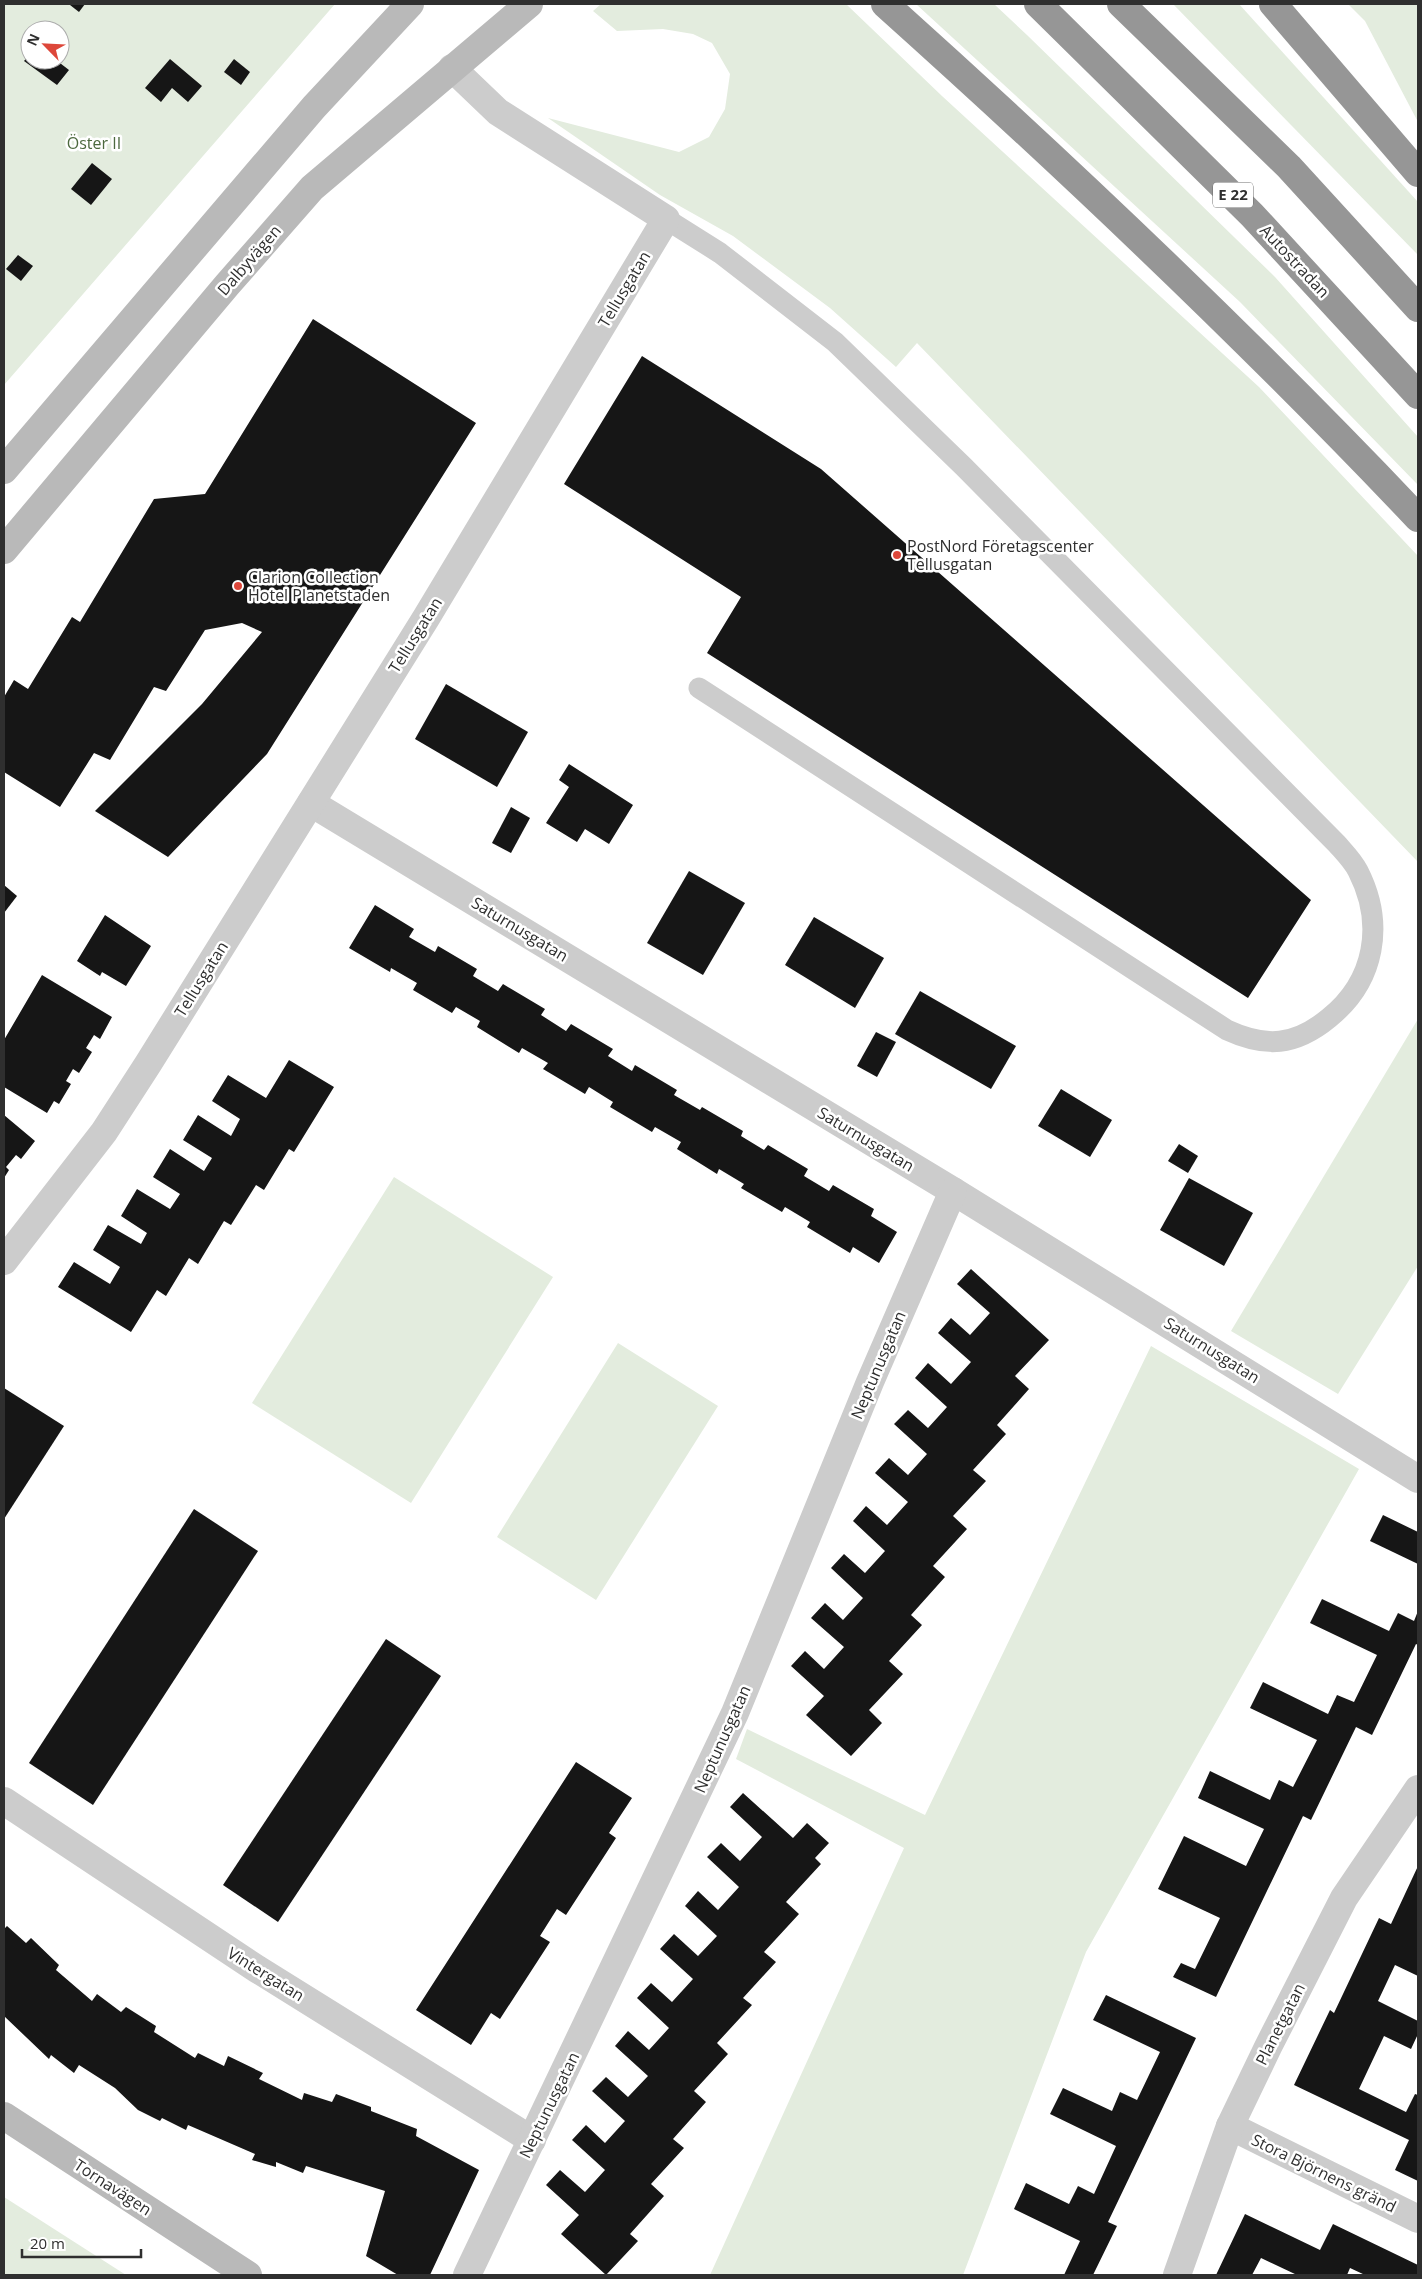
<svg xmlns="http://www.w3.org/2000/svg" width="1422" height="2279" viewBox="0 0 1422 2279" font-family="'Open Sans',sans-serif">
<style>
.green{fill:#e3ecde;fill-rule:evenodd}
.building{fill:#161616}
.lines{fill:none;stroke-linecap:round;stroke-linejoin:round}
.service{stroke:#ccc;stroke-width:21}
.minor{stroke:#ccc;stroke-width:28}
.secondary{stroke:#b9b9b9;stroke-width:28}
.motorway{stroke:#969696;stroke-width:28}
.poi-dot{fill:#dd473a;stroke:#fff;stroke-width:2}
.labels{text-anchor:middle;stroke-width:5;stroke-linejoin:round;paint-order:stroke}
.shield{fill:#fff;stroke:#6d6d6d;stroke-width:1}
.shield-label{font-size:15px;font-weight:bold;fill:#2f2f2f}
.park-label{font-size:16px;fill:#4c693e;stroke:#fff}
.street-label{font-size:16px;fill:#2f2f2f;stroke:#fff}
.poi-label{font-size:16px;fill:#2f2f2f;stroke:#fff;text-anchor:start}
</style>
<rect width="100%" height="100%" fill="#fff"/>
<g class="green">
<path d="M 4,4 L 335,4 L 4,385 ZM 30,30 L 60,30 L 60,60 L 30,60 Z"/>
<polygon points="601,4 846,4 942,96 1259,387 1418,556 1418,862 917,343 896,367 830,308 733,236 660,195 548,118 679,152 709,137 725,109 730,74 712,43 693,34 663,29 617,31 593,11"/>
<polygon points="916,4 994,4 1027,35 1275,277 1418,437 1418,485 1240,302"/>
<polygon points="1173,4 1239,4 1418,202 1418,255"/>
<polygon points="1348,4 1418,4 1418,122 1365,21"/>
<polygon points="1418,1019 1418,1266 1338,1394 1231,1331"/>
<polygon points="394,1177 553,1277 411,1503 252,1403"/>
<polygon points="618,1343 718,1406 596,1600 497,1537"/>
<polygon points="1151,1346 1359,1469 1086,1952 963,2275 710,2275 904,1848 736,1759 747,1729 925,1815"/>
<polygon points="4,2197 126,2275 4,2275"/>
</g>
<g class="building">
<polygon points="71,4 85,4 79,12 70,5"/>
<polygon points="30,54 30,60 56,60 69,70 57,85 24,61"/>
<polygon points="170,59 202,86 188,102 172,88 161,102 145,88"/>
<polygon points="234,59 250,72 241,85 224,72"/>
<polygon points="92,163 112,179 91,205 71,189"/>
<polygon points="18,255 33,266 21,281 6,269"/>
<polygon points="313,319 476,423 267,754 168,857 95,811 202,704 262,632 242,623 205,630 166,691 154,687 110,760 94,753 60,807 4,772 4,697 14,680 28,689 72,617 80,622 154,499 205,494"/>
<polygon points="642,356 821,469 1311,900 1248,998 707,653 741,597 564,484"/>
<polygon points="446,684 528,732 497,787 415,739"/>
<polygon points="569,764 633,805 609,844 585,829 577,842 546,823 569,787 559,780"/>
<polygon points="511,807 530,818 511,853 492,843"/>
<polygon points="689,871 745,903 703,975 647,943"/>
<polygon points="4,885 17,896 4,913"/>
<polygon points="375,905 414,929 409,937 435,952 438,946 477,969 473,976 498,991 503,984 545,1009 541,1015 566,1031 571,1024 613,1049 608,1056 632,1071 635,1065 677,1090 674,1095 700,1110 702,1107 743,1131 741,1136 764,1150 768,1145 808,1169 804,1176 829,1191 833,1185 874,1209 871,1216 897,1232 879,1263 853,1247 850,1253 807,1227 810,1222 785,1207 782,1212 741,1188 744,1184 719,1169 717,1174 677,1149 681,1142 655,1127 652,1132 610,1107 613,1102 589,1087 585,1094 543,1069 548,1063 522,1048 519,1053 477,1027 480,1021 456,1007 452,1013 413,990 417,983 391,968 390,972 349,948"/>
<polygon points="105,915 151,946 126,986 102,972 100,976 77,961"/>
<polygon points="814,917 884,958 855,1008 785,965"/>
<polygon points="42,975 112,1017 100,1039 94,1035 86,1048 92,1052 79,1073 73,1069 66,1081 71,1084 59,1104 54,1101 47,1113 4,1087 4,1040"/>
<polygon points="920,991 1016,1046 991,1089 895,1034"/>
<polygon points="876,1032 896,1042 877,1077 857,1066"/>
<polygon points="289,1060 334,1087 294,1152 289,1149 264,1190 256,1185 231,1225 224,1221 198,1264 189,1258 166,1296 157,1290 131,1332 58,1287 74,1262 110,1284 120,1267 93,1250 108,1225 141,1244 147,1233 121,1216 137,1189 170,1209 180,1194 153,1177 170,1149 204,1171 212,1158 183,1140 198,1115 231,1136 240,1119 212,1101 228,1075 266,1098"/>
<polygon points="1061,1089 1112,1120 1090,1157 1038,1126"/>
<polygon points="4,1115 35,1141 21,1159 16,1155 6,1167 9,1170 4,1178"/>
<polygon points="1179,1144 1198,1156 1188,1173 1168,1161"/>
<polygon points="1189,1178 1253,1213 1224,1266 1160,1230"/>
<polygon points="971,1269 1049,1340 1015,1376 1029,1389 997,1425 1006,1434 973,1470 986,1481 953,1516 967,1529 933,1566 945,1577 911,1615 922,1625 889,1661 903,1674 869,1710 882,1723 851,1756 806,1715 824,1696 791,1666 805,1651 824,1669 844,1647 811,1618 825,1603 843,1620 863,1598 831,1568 844,1554 865,1573 885,1551 853,1521 866,1506 887,1525 908,1502 875,1473 889,1458 908,1475 927,1454 894,1424 908,1410 928,1428 947,1407 915,1378 928,1363 951,1384 971,1362 938,1333 951,1318 970,1335 990,1313 957,1284"/>
<polygon points="4,1388 64,1426 4,1519"/>
<polygon points="194,1509 258,1551 93,1805 29,1763"/>
<polygon points="1383,1515 1418,1532 1418,1564 1370,1541"/>
<polygon points="1322,1599 1389,1631 1398,1613 1414,1621 1418,1611 1418,1645 1416,1644 1372,1735 1356,1727 1311,1820 1303,1816 1216,1997 1173,1977 1181,1963 1195,1969 1220,1918 1158,1889 1184,1836 1246,1866 1264,1829 1198,1798 1210,1771 1270,1800 1279,1780 1293,1787 1317,1740 1250,1708 1263,1682 1328,1714 1337,1695 1354,1702 1377,1655 1310,1623"/>
<polygon points="386,1639 441,1676 278,1922 223,1885"/>
<polygon points="576,1762 632,1798 609,1833 616,1838 566,1915 557,1909 540,1936 550,1942 500,2019 491,2013 471,2045 416,2010"/>
<polygon points="743,1793 793,1838 807,1823 829,1843 815,1858 821,1864 786,1902 799,1914 764,1952 776,1962 743,1998 752,2005 717,2043 728,2054 694,2091 706,2102 673,2139 684,2148 651,2184 664,2196 630,2234 638,2241 606,2275 561,2234 579,2215 546,2185 560,2170 585,2192 605,2170 572,2140 586,2125 605,2143 625,2121 592,2091 606,2077 628,2097 648,2076 615,2046 628,2031 649,2050 669,2028 637,1998 651,1983 672,2002 693,1979 660,1949 674,1934 698,1956 717,1936 685,1906 698,1891 718,1910 739,1887 707,1857 721,1843 740,1861 762,1837 730,1807"/>
<polygon points="1418,1866 1418,1976 1395,1965 1378,2001 1418,2021 1418,2034 1411,2049 1384,2036 1359,2089 1406,2112 1415,2094 1418,2095 1418,2181 1395,2170 1409,2140 1294,2085 1330,2010 1334,2013 1379,1918 1391,1924"/>
<polygon points="7,1926 26,1943 31,1938 59,1965 56,1970 92,2001 97,1994 121,2012 126,2007 156,2026 154,2032 195,2058 198,2053 224,2066 228,2056 263,2073 259,2079 302,2100 304,2093 332,2102 336,2094 371,2107 371,2111 417,2129 416,2136 479,2170 430,2275 398,2275 366,2256 385,2191 306,2166 303,2173 276,2162 276,2167 252,2160 255,2154 188,2125 186,2130 162,2118 160,2121 138,2110 115,2088 79,2065 74,2073 51,2055 49,2059 4,2016 4,1929"/>
<polygon points="1106,1995 1196,2038 1108,2222 1117,2226 1093,2275 1064,2275 1080,2241 1014,2209 1026,2183 1069,2204 1078,2186 1094,2194 1116,2146 1050,2114 1063,2088 1112,2111 1120,2092 1137,2100 1160,2052 1093,2020"/>
<polygon points="1245,2214 1320,2250 1333,2224 1418,2265 1418,2275 1365,2275 1350,2268 1347,2275 1297,2275 1261,2258 1252,2275 1216,2275"/>
</g>
<g class="lines">
<path class="service" d="M 666,219 L 720,253 L 835,342 L 964,467 L 1337,844 C 1344,852 1353,861 1358,871 C 1385,924 1375,981 1329,1018 C 1295,1046 1266,1048 1227,1030 L 699,688"/>
<g class="minor">
<polyline points="311,803 953,1191 1418,1479"/>
<polyline points="4,1261 104,1132 148,1064 426,618 666,219 498,112 452,68"/>
<polyline points="4,1801 257,1969 532,2140"/>
<polyline points="1230,2126 1418,2219"/>
<polyline points="467,2275 735,1713 870,1382 953,1191"/>
<polyline points="1177,2275 1230,2126 1268,2047 1344,1898 1418,1789"/>
</g>
<g class="secondary">
<polyline points="4,470 314,107 410,4"/>
<polyline points="4,550 227,285 312,188 529,4"/>
<polyline points="4,2116 248,2275"/>
</g>
<g class="motorway">
<path d="M 885,4 C 1069,169 1248,339 1418,518"/>
<polyline points="1038,4 1252,215 1418,395"/>
<polyline points="1121,4 1289,167 1418,308"/>
<polyline points="1273,4 1418,173"/>
</g>
</g>
<g class="poi-dot">
<circle cx="897" cy="555" r="5"/>
<circle cx="238" cy="586" r="5"/>
</g>
<g class="labels">
<rect class="shield" x="1213" y="182.5" width="40" height="25" rx="4"/>
<g class="shield-label">
<text x="1233" y="200">E 22</text>
</g>
<g class="park-label">
<text x="94" y="149">Öster II</text>
</g>
<g class="street-label">
<text transform="translate(249 260) rotate(-49)" y="6">Dalbyvägen</text>
<text transform="translate(1295 261) rotate(47)" y="6">Autostradan</text>
<text transform="translate(624 289) rotate(-59)" y="6">Tellusgatan</text>
<text transform="translate(415 635) rotate(-58)" y="6">Tellusgatan</text>
<text transform="translate(520 929) rotate(31)" y="6">Saturnusgatan</text>
<text transform="translate(201 979) rotate(-58)" y="6">Tellusgatan</text>
<text transform="translate(866 1139) rotate(31)" y="6">Saturnusgatan</text>
<text transform="translate(1212 1350) rotate(32)" y="6">Saturnusgatan</text>
<text transform="translate(878 1365) rotate(-67)" y="6">Neptunusgatan</text>
<text transform="translate(722 1739) rotate(-66)" y="6">Neptunusgatan</text>
<text transform="translate(266 1974) rotate(32)" y="6">Vintergatan</text>
<text transform="translate(1280 2024) rotate(-63)" y="6">Planetgatan</text>
<text transform="translate(549 2105) rotate(-64)" y="6">Neptunusgatan</text>
<text transform="translate(1324 2173) rotate(26)" y="6">Stora Björnens gränd</text>
<text transform="translate(113 2187) rotate(33)" y="6">Tornavägen</text>
</g>
<g class="poi-label">
<text x="907" y="552">PostNord Företagscenter<tspan x="907" dy="18">Tellusgatan</tspan></text>
<text x="248" y="583">Clarion Collection<tspan x="248" dy="18">Hotel Planetstaden</tspan></text>
</g>
</g>
<rect width="1422" height="2279" fill="none" stroke="#2f2f2f" stroke-width="10"/>
<g transform="translate(45 45) rotate(294)"><circle r="24" fill="#ffffff" stroke="#acacac"/>
<path d="M0-4L9 19L0 12L-9 19Z" fill="#dd473a"/>
<text y="-8" font-size="14" font-weight="bold" text-anchor="middle" fill="#2f2f2f">N</text>
</g>
<path d="M22 2249v8h119v-8" fill="none" stroke="#2f2f2f" stroke-width="2.5"/>
<text x="30" y="2249" font-size="15" fill="#2f2f2f" stroke="#ffffff" stroke-width="4" paint-order="stroke">20 m</text>
</svg>
